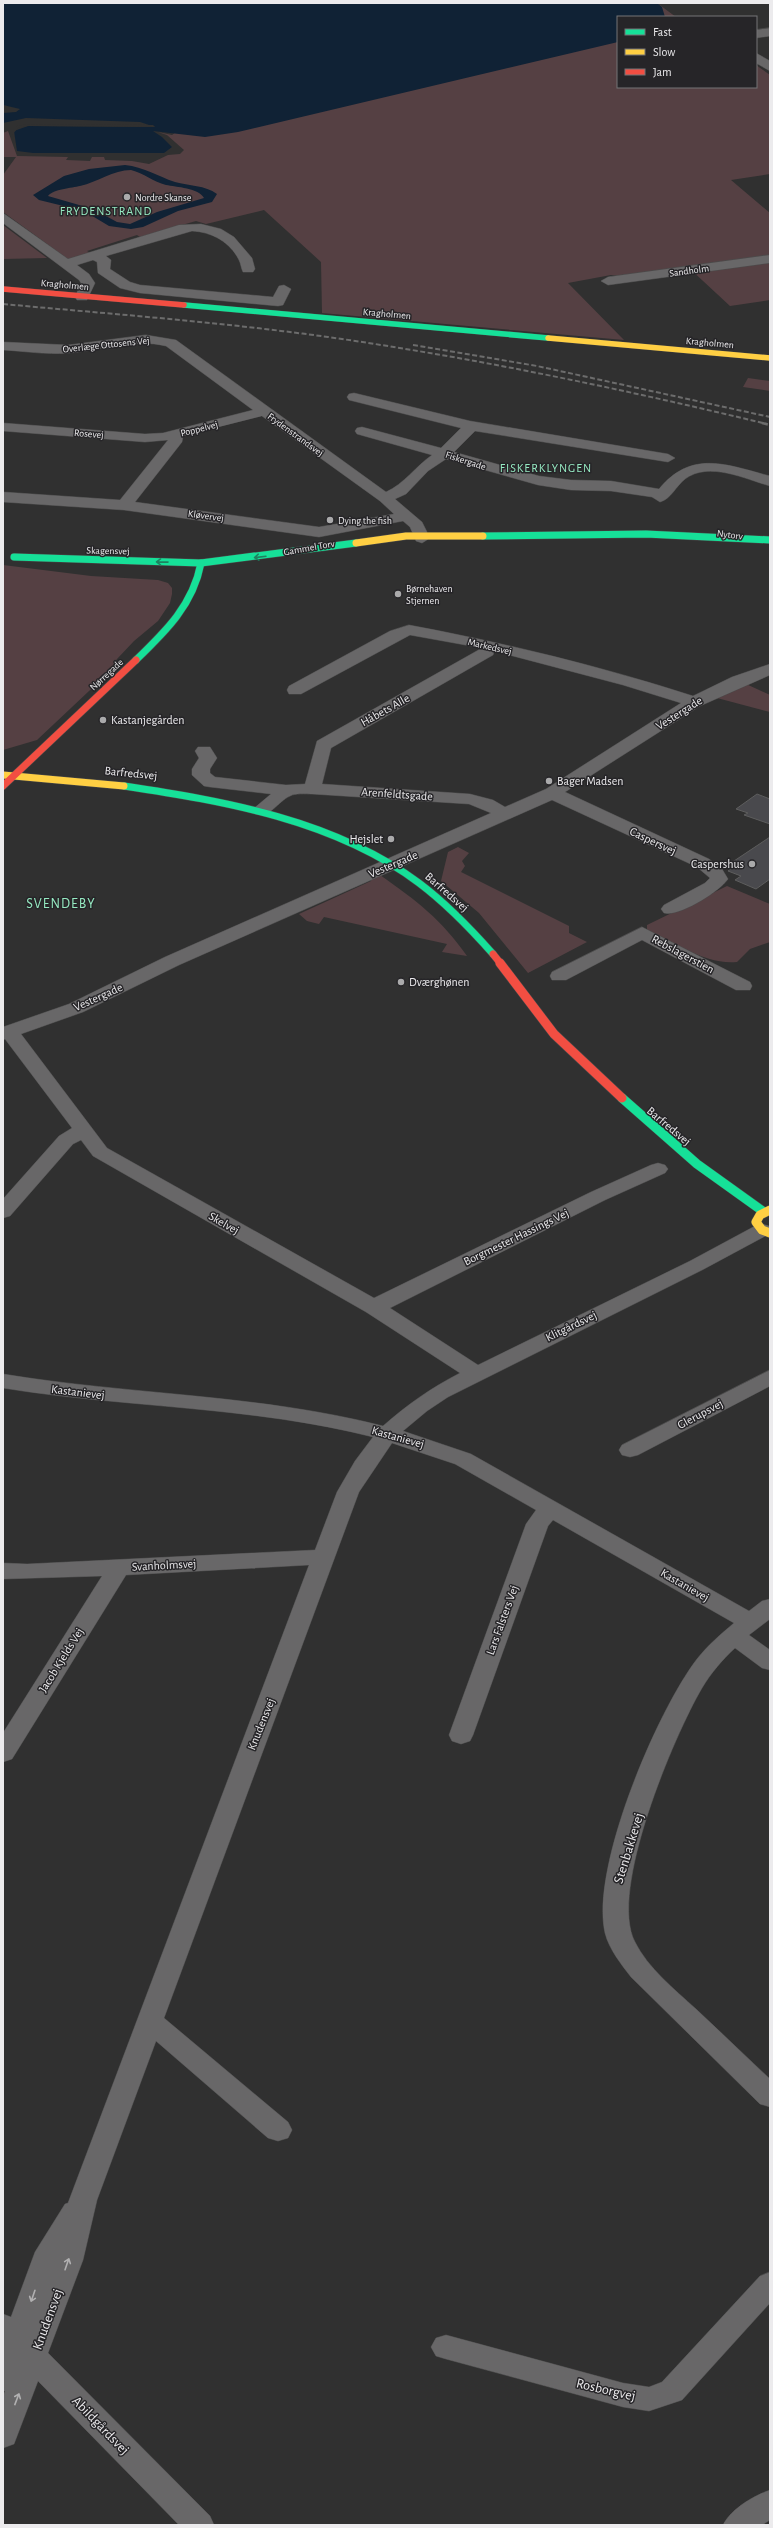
<svg xmlns="http://www.w3.org/2000/svg" width="773" height="2528" viewBox="0 0 773 2528" font-family="'Alegreya Sans',sans-serif">
<style>
.green{fill:#554043}
.water{fill:#102235;fill-rule:evenodd}
.pier{fill:#303030}
.building{fill:#49494d;stroke:#5d5d5d}
.lines{fill:none;stroke-linecap:round;stroke-linejoin:round}
.street-casing{stroke:#4b4b4b;stroke-width:1}
.fast-far2-casing{stroke:#4b4b4b;stroke-width:6}
.fast-far1-casing{stroke:#4b4b4b;stroke-width:8}
.fast-casing{stroke:#4b4b4b;stroke-width:10}
.slow-far2-casing{stroke:#4b4b4b;stroke-width:6}
.slow-far1-casing{stroke:#4b4b4b;stroke-width:8}
.slow-casing{stroke:#4b4b4b;stroke-width:10}
.jam-far2-casing{stroke:#4b4b4b;stroke-width:6}
.jam-far1-casing{stroke:#4b4b4b;stroke-width:8}
.jam-casing{stroke:#4b4b4b;stroke-width:10}
.street{fill:#686768;fill-rule:evenodd}
.fast-far2{stroke:#16e098;stroke-width:5.5}
.fast-far1{stroke:#16e098;stroke-width:7}
.fast{stroke:#16e098;stroke-width:9}
.slow-far2{stroke:#ffcf43;stroke-width:5.5}
.slow-far1{stroke:#ffcf43;stroke-width:7}
.slow{stroke:#ffcf43;stroke-width:9}
.jam-far2{stroke:#f24e42;stroke-width:5.5}
.jam-far1{stroke:#f24e42;stroke-width:7}
.jam{stroke:#f24e42;stroke-width:9}
.rail-far1{stroke:#6c6c6c;stroke-width:2;stroke-dasharray:5 2.5;stroke-linecap:butt}
.rail{stroke:#6c6c6c;stroke-width:2.5;stroke-dasharray:6 3;stroke-linecap:butt}
.oneway{stroke:#1e8260}
.oneway2{stroke:#b1b0b1}
.poi-dot{fill:#aaaaab;stroke:#262528;stroke-width:1.5}
.labels{text-anchor:middle;stroke-width:3;stroke-linejoin:round;paint-order:stroke}
.far-poi-label{font-size:10px;fill:#ecebed;stroke:#262528;text-anchor:start}
.far-street-label{font-size:10px;fill:#ecebed;stroke:#262528}
.far-quarter-label{font-size:12px;letter-spacing:1px;fill:#96eac2;stroke:#262528}
.street-label{font-size:12px;fill:#ecebed;stroke:#262528}
.poi-label{font-size:12px;fill:#ecebed;stroke:#262528;text-anchor:start}
.quarter-label{font-size:14px;letter-spacing:1px;fill:#96eac2;stroke:#262528}
.near-street-label{font-size:14px;fill:#ecebed;stroke:#262528}
</style>
<rect width="100%" height="100%" fill="#303030"/>
<g class="green">
<polygon points="3,3 657,3 676,17 618,17 618,87 756,87 756,65 770,75 770,174 731,180 770,213 770,300 730,306 689,268 628,277 611,275 568,283 624,340 322,313 321,262 264,210 206,224 196,221 140,237 137,235 87,251 92,254 69,260 3,212 3,175 16,157 3,157 3,133 8,131 17,156 68,157 66,160 90,161 92,157 104,157 105,160 132,161 149,164 168,155 180,154 184,150 167,135 158,132 172,135 184,126 3,105"/>
<polygon points="3,225 47,258 3,259"/>
<polygon points="748,378 770,381 770,391 743,387"/>
<polygon points="3,565 91,576 158,580 168,583 172,588 172,594 170,603 158,621 134,641 117,659 106,675 37,740 3,750"/>
<polygon points="746,684 770,695 770,712 717,698"/>
<polygon points="458,847 469,853 462,861 465,866 461,872 569,926 569,933 587,942 528,973 479,913 441,881 448,852"/>
<path d="M 380,875 C 417,901 441,919 467,956 L 442,952 L 447,944 L 324,917 L 319,924 L 307,921 L 299,914 L 371,881 L 371,879 Z"/>
<path d="M 727,886 L 770,904 L 770,942 L 750,949 L 737,962 C 704,965 676,942 647,930 L 647,925 Z"/>
</g>
<g class="water">
<polygon points="3,3 657,3 662,7 665,17 618,17 618,42 238,132 205,137 153,131 162,137 172,147 164,153 33,153 17,151 14,131 28,126 155,127 140,122 26,118 3,123 3,113 16,112 20,109 3,105"/>
<path d="M 125,165 C 144,167 157,176 175,182 C 189,186 205,185 217,194 L 212,202 L 178,211 L 143,227 L 131,229 L 109,226 L 84,211 L 39,200 L 33,195 L 64,176 L 89,169 ZM 131,170 C 144,173 153,182 166,185 C 176,187 199,188 204,198 L 157,212 L 130,224 L 117,222 L 93,209 L 48,196 C 53,189 72,188 80,186 C 98,182 113,170 131,170 Z"/>
</g>
<polygon class="pier" points="28,124 153,125 155,127 28,126 18,128 12,135 12,130 17,126"/>
<g class="building">
<polygon points="757,794 770,799 770,824 744,815 748,813 736,809"/>
<polygon points="770,837 770,879 756,889 735,880 741,876 728,871 736,865 731,863"/>
</g>
<g class="lines">
<g class="street-casing">
<g id="street">
<polygon points="770,28 770,36 756,38 756,30"/>
<polygon points="756,53 770,61 770,71 756,63"/>
<path d="M 3,213 L 68,259 L 179,225 L 201,224 L 221,229 L 234,237 L 252,258 L 255,269 L 253,272 L 243,272 C 241,268 241,264 239,260 C 230,242 212,232 192,231 L 106,256 L 111,260 L 110,269 L 130,282 L 140,285 L 273,297 L 279,286 L 284,285 L 291,289 L 283,305 L 278,306 L 140,293 L 120,288 L 98,273 L 97,262 L 93,260 L 77,265 L 89,274 L 95,283 L 87,300 L 77,300 L 75,297 L 81,283 L 79,280 L 3,223 Z"/>
<polygon points="770,255 770,263 608,285 601,281 608,277"/>
<path d="M 146,335 L 176,340 L 386,492 C 404,484 416,466 432,455 L 357,434 L 355,431 L 357,428 L 362,427 L 441,448 L 461,428 L 349,400 L 347,397 L 349,394 L 354,393 L 470,421 L 668,454 L 675,458 L 668,462 L 475,431 L 454,452 L 539,476 L 571,480 L 611,481 L 659,489 C 692,449 727,465 770,476 L 770,486 C 745,479 709,461 685,479 C 676,486 671,499 660,502 L 652,497 L 611,491 L 571,490 L 538,485 L 446,459 L 428,471 L 406,494 L 395,499 L 422,522 L 430,538 L 422,543 L 416,541 L 410,527 L 403,521 L 319,537 L 124,510 L 3,502 L 3,492 L 120,500 L 168,440 L 145,442 L 3,431 L 3,423 L 145,434 L 163,433 L 253,410 L 166,346 C 133,338 101,351 68,353 C 46,355 24,351 3,350 L 3,342 L 68,345 ZM 262,416 L 380,501 L 394,514 L 319,527 L 135,502 L 182,442 L 183,436 Z"/>
<path d="M 409,625 C 505,643 600,666 693,696 L 732,677 L 770,664 L 770,675 L 700,706 L 565,792 L 709,859 L 722,869 L 728,879 C 719,892 679,917 664,913 L 661,909 L 664,905 L 705,883 L 710,878 L 697,867 L 552,800 L 179,965 L 83,1012 L 21,1034 L 107,1148 L 374,1298 L 591,1192 L 651,1165 L 658,1163 L 665,1165 L 668,1169 L 665,1173 L 605,1200 L 390,1308 L 478,1365 L 690,1261 L 755,1226 L 762,1224 L 769,1226 L 769,1234 L 704,1269 L 448,1397 L 427,1411 L 403,1431 L 471,1454 L 749,1611 L 762,1601 L 770,1599 L 770,1619 L 749,1635 L 770,1650 L 770,1670 L 762,1668 L 735,1648 C 722,1660 711,1673 702,1688 C 674,1736 608,1891 635,1942 C 648,1968 674,1989 696,2009 C 721,2032 745,2056 770,2079 L 770,2107 L 760,2104 L 631,1977 C 621,1964 609,1949 605,1933 C 590,1868 657,1711 697,1659 C 708,1645 721,1634 734,1623 L 553,1520 L 548,1526 L 473,1735 L 470,1741 L 461,1744 L 452,1741 L 449,1735 L 526,1524 L 536,1510 L 455,1464 L 392,1443 L 359,1492 L 164,2018 L 288,2122 L 292,2130 L 288,2138 L 278,2141 L 268,2138 L 156,2041 L 97,2200 L 83,2260 L 48,2353 L 210,2516 L 214,2525 L 179,2525 L 38,2381 L 14,2444 L 3,2448 L 3,2396 L 5,2391 L 3,2391 L 3,2314 L 11,2317 L 35,2252 L 65,2204 L 68,2203 L 309,1565 L 126,1575 L 12,1759 L 3,1762 L 3,1733 L 102,1576 L 3,1579 L 3,1563 L 27,1564 L 315,1550 L 337,1492 L 355,1461 L 373,1437 C 252,1406 126,1408 3,1388 L 3,1374 C 130,1395 258,1394 383,1426 C 408,1404 431,1388 460,1373 L 366,1312 L 93,1156 L 81,1140 L 73,1144 L 10,1216 L 3,1218 L 3,1199 L 59,1136 L 72,1128 L 5,1039 L 3,1040 L 3,1027 L 69,1004 L 165,957 L 491,813 L 469,804 L 312,794 C 306,794 295,793 290,796 C 277,802 271,818 255,814 L 252,810 L 271,794 L 210,787 L 204,786 L 192,775 L 192,769 L 199,758 L 195,751 L 198,747 L 210,747 L 217,758 L 210,769 L 210,773 L 215,777 L 286,785 L 305,784 L 317,741 L 482,648 L 410,635 L 301,694 L 289,694 L 287,690 L 289,686 L 390,631 ZM 494,651 L 623,685 L 681,703 L 546,789 L 505,807 L 493,800 L 470,794 L 322,784 L 331,748 L 493,655 Z"/>
<polygon points="642,927 750,982 752,986 750,990 736,990 642,940 566,980 552,980 550,976 552,972"/>
<polygon points="770,1370 770,1386 638,1455 630,1457 622,1455 619,1450 622,1445"/>
<polygon points="770,2272 770,2303 682,2400 649,2411 623,2407 446,2359 436,2356 431,2347 436,2338 446,2335 623,2383 649,2387 662,2382 760,2276"/>
<path d="M 770,2490 L 770,2520 L 762,2525 L 723,2525 C 731,2509 753,2496 770,2490 Z"/>
</g>
</g>
<g class="fast-far2-casing">
<polyline id="fast-far2" points="184,305 548,338"/>
</g>
<g class="fast-far1-casing">
<g id="fast-far1">
<polyline points="483,536 646,534 770,540"/>
<polyline points="14,557 201,563 356,543"/>
<path d="M 136,660 C 166,631 193,605 201,563"/>
<path d="M 124,786 C 224,801 335,820 419,883 C 447,904 470,928 493,954"/>
</g>
</g>
<g class="fast-casing">
<polyline id="fast" points="622,1098 697,1164 764,1212"/>
</g>
<g class="slow-far2-casing">
<polyline id="slow-far2" points="548,338 770,358"/>
</g>
<g class="slow-far1-casing">
<g id="slow-far1">
<polyline points="356,543 406,536 483,536"/>
<polyline points="3,775 124,786"/>
</g>
</g>
<g class="slow-casing">
<polyline id="slow" points="770,1210 760,1215 756,1222 762,1230 770,1233"/>
</g>
<g class="jam-far2-casing">
<polyline id="jam-far2" points="3,289 184,305"/>
</g>
<g class="jam-far1-casing">
<g id="jam-far1">
<polyline points="3,786 136,660"/>
<polyline points="493,954 501,964"/>
</g>
</g>
<g class="jam-casing">
<polyline id="jam" points="500,963 554,1034 622,1098"/>
</g>
<use href="#street" class="street"/>
<use href="#fast-far2" class="fast-far2"/>
<use href="#fast-far1" class="fast-far1"/>
<use href="#fast" class="fast"/>
<use href="#slow-far2" class="slow-far2"/>
<use href="#slow-far1" class="slow-far1"/>
<use href="#slow" class="slow"/>
<use href="#jam-far2" class="jam-far2"/>
<use href="#jam-far1" class="jam-far1"/>
<use href="#jam" class="jam"/>
<g class="rail-far1">
<path d="M 3,304 C 111,314 220,322 328,337 C 476,358 622,389 767,424"/>
<polyline points="413,345 537,366 770,417"/>
</g>
<polyline class="rail" points="762,423 770,425"/>
</g>
<defs><path id="oneway-shaft" d="M-6 0H5M1.5-3L5.5 0L1.5 3" fill="none" stroke-width="1.6" stroke-linecap="round" stroke-linejoin="round"/></defs>
<g class="oneway">
<use href="#oneway-shaft" transform="translate(260 557) rotate(173)"/>
<use href="#oneway-shaft" transform="translate(162 562) rotate(-179)"/>
</g>
<g class="oneway2">
<use href="#oneway-shaft" transform="translate(67 2264) rotate(-71)"/>
<use href="#oneway-shaft" transform="translate(33 2296) rotate(109)"/>
<use href="#oneway-shaft" transform="translate(17 2399) rotate(-69)"/>
</g>
<g class="poi-dot">
<circle cx="127" cy="197" r="4"/>
<circle cx="330" cy="520" r="4"/>
<circle cx="398" cy="594" r="4"/>
<circle cx="103" cy="720" r="4"/>
<circle cx="549" cy="781" r="4"/>
<circle cx="391" cy="839" r="4"/>
<circle cx="752" cy="864" r="4"/>
<circle cx="401" cy="982" r="4"/>
</g>
<g class="labels">
<g class="far-poi-label">
<text x="135" y="201">Nordre Skanse</text>
<text x="338" y="524">Dying the fish</text>
<text x="406" y="592">Børnehaven<tspan x="406" dy="12">Stjernen</tspan></text>
</g>
<g class="far-street-label">
<text transform="translate(689 270) rotate(-8)" y="4">Sandholm</text>
<text transform="translate(65 284) rotate(5)" y="4">Kragholmen</text>
<text transform="translate(387 313) rotate(5)" y="4">Kragholmen</text>
<text transform="translate(710 342) rotate(5)" y="4">Kragholmen</text>
<text transform="translate(106 344) rotate(-6)" y="4">Overlæge Ottosens Vej</text>
<text transform="translate(199 428) rotate(-14)" y="4">Poppelvej</text>
<text transform="translate(89 433) rotate(5)" y="4">Rosevej</text>
<text transform="translate(296 434) rotate(36)" y="4">Frydenstrandsvej</text>
<text transform="translate(466 460) rotate(18)" y="4">Fiskergade</text>
<text transform="translate(206 515) rotate(8)" y="4">Kløvervej</text>
<text transform="translate(730 534) rotate(7)" y="4">Nytorv</text>
<text transform="translate(309 547) rotate(-10)" y="4">Gammel Torv</text>
<text transform="translate(108 550) rotate(1)" y="4">Skagensvej</text>
<text transform="translate(490 646) rotate(13)" y="4">Markedsvej</text>
<text transform="translate(106 674) rotate(-43)" y="4">Nørregade</text>
</g>
<g class="far-quarter-label">
<text x="106" y="215">FRYDENSTRAND</text>
<text x="546" y="472">FISKERKLYNGEN</text>
</g>
<g class="street-label">
<text transform="translate(385 710) rotate(-29)" y="4">Håbets Alle</text>
<text transform="translate(679 713) rotate(-32)" y="4">Vestergade</text>
<text transform="translate(131 773) rotate(6)" y="4">Barfredsvej</text>
<text transform="translate(397 794) rotate(4)" y="4">Arenfeldtsgade</text>
<text transform="translate(653 841) rotate(25)" y="4">Caspersvej</text>
<text transform="translate(393 864) rotate(-23)" y="4">Vestergade</text>
<text transform="translate(447 892) rotate(41)" y="4">Barfredsvej</text>
<text transform="translate(683 954) rotate(28)" y="4">Rebslagerstien</text>
<text transform="translate(98 997) rotate(-24)" y="4">Vestergade</text>
<text transform="translate(669 1126) rotate(40)" y="4">Barfredsvej</text>
<text transform="translate(224 1223) rotate(30)" y="4">Skelvej</text>
<text transform="translate(516 1237) rotate(-26)" y="4">Borgmester Hassings Vej</text>
<text transform="translate(571 1326) rotate(-26)" y="4">Klitgårdsvej</text>
<text transform="translate(78 1392) rotate(7)" y="4">Kastanievej</text>
<text transform="translate(700 1414) rotate(-28)" y="4">Glerupsvej</text>
<text transform="translate(398 1437) rotate(16)" y="4">Kastanievej</text>
<text transform="translate(164 1565) rotate(-3)" y="4">Svanholmsvej</text>
<text transform="translate(685 1585) rotate(30)" y="4">Kastanievej</text>
<text transform="translate(502 1620) rotate(-70)" y="4">Lars Falsters Vej</text>
<text transform="translate(61 1660) rotate(-58)" y="4">Jacob Kjelds Vej</text>
<text transform="translate(261 1724) rotate(-68)" y="4">Knudensvej</text>
</g>
<g class="poi-label">
<text x="111" y="724">Kastanjegården</text>
<text x="557" y="785">Bager Madsen</text>
<text x="383" y="843" text-anchor="end">Hejslet</text>
<text x="744" y="868" text-anchor="end">Caspershus</text>
<text x="409" y="986">Dværghønen</text>
</g>
<g class="quarter-label">
<text x="61" y="908">SVENDEBY</text>
</g>
<g class="near-street-label">
<text transform="translate(628 1848) rotate(-73)" y="5">Stenbakkevej</text>
<text transform="translate(47 2319) rotate(-70)" y="5">Knudensvej</text>
<text transform="translate(606 2389) rotate(13)" y="5">Rosborgvej</text>
<text transform="translate(101 2425) rotate(46)" y="5">Abildgårdsvej</text>
</g>
</g>
<rect width="773" height="2528" fill="none" stroke="#ecebed" stroke-width="8"/>
<rect x="617" y="16" width="140" height="72" fill="#262528" stroke="#757477"/>
<rect x="625" y="29" width="20" height="6" fill="#16e098" stroke="#757477"/>
<text x="653" y="36" font-size="12" fill="#ecebed">Fast</text>
<rect x="625" y="49" width="20" height="6" fill="#ffcf43" stroke="#757477"/>
<text x="653" y="56" font-size="12" fill="#ecebed">Slow</text>
<rect x="625" y="69" width="20" height="6" fill="#f24e42" stroke="#757477"/>
<text x="653" y="76" font-size="12" fill="#ecebed">Jam</text>
</svg>
